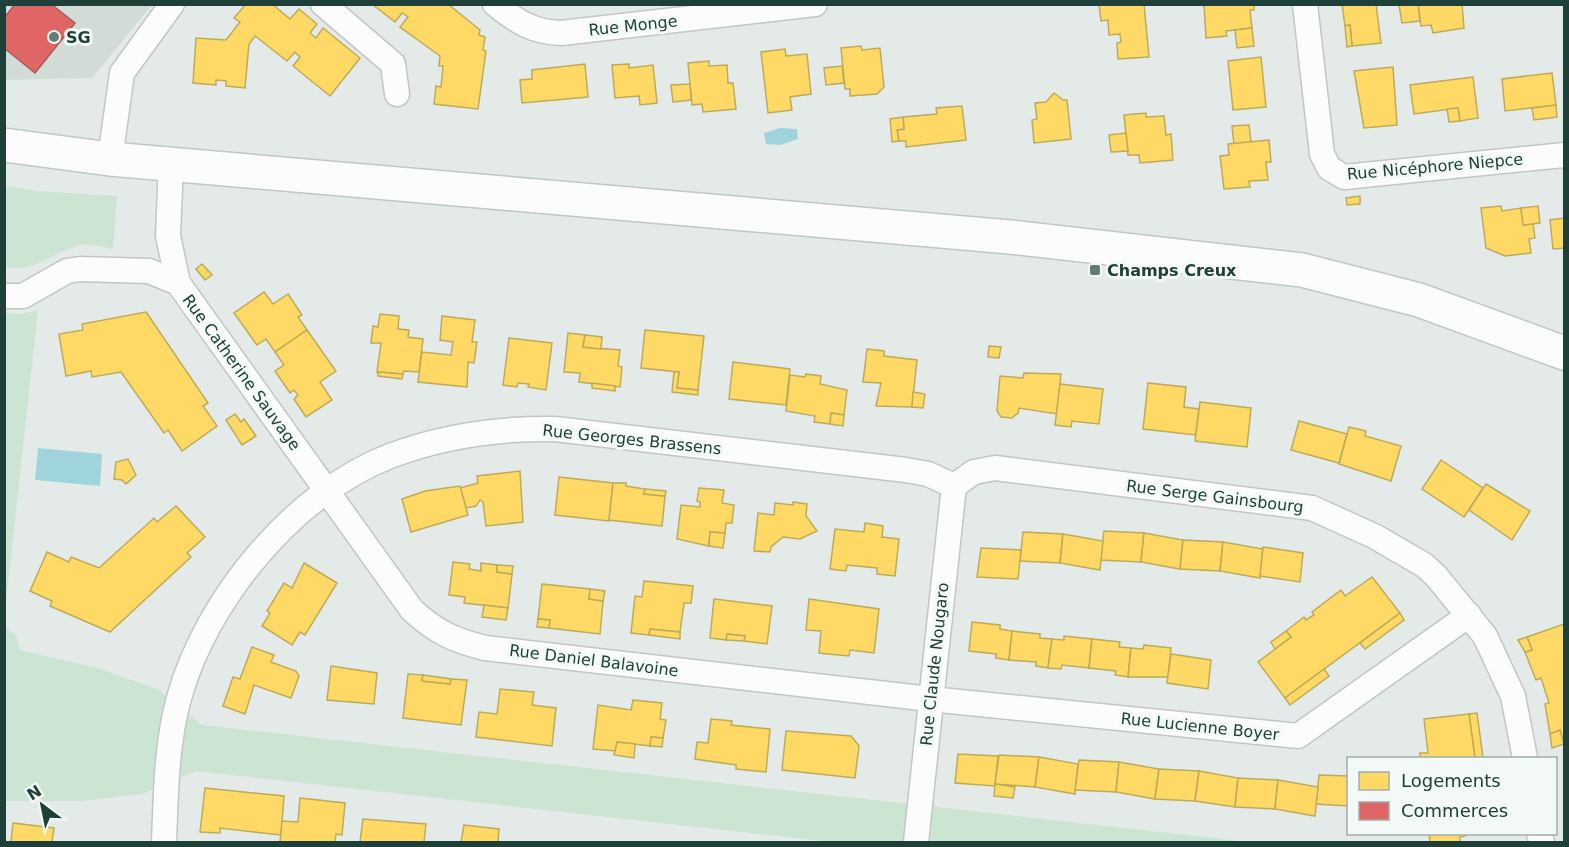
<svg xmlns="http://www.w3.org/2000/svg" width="1569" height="847" viewBox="0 0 1569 847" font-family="'DejaVu Sans',sans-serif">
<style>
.built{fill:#d1dcd7}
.green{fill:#cce5d3}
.water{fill:#a0d4dd}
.homes{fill:#ffd966;stroke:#bcab58;stroke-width:1.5}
.shops{fill:#e06666;stroke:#a65b58;stroke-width:1.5}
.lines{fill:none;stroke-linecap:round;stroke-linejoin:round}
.minor-casing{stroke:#c1c7c5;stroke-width:27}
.secondary-casing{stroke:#bfc8c5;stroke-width:36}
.minor{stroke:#fbfcfb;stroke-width:24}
.secondary{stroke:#fbfcfb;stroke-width:33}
.poi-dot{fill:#647c75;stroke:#f2f9f6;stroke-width:2}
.labels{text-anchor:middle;stroke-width:6;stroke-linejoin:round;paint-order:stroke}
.street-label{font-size:16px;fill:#1f4038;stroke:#f2f9f6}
.poi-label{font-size:16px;font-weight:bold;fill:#1f4038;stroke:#f2f9f6;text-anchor:start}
</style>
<rect width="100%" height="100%" fill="#e4eae7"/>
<polygon class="built" points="4,5 152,5 92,78 5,80"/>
<g class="green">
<path d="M 4,186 L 37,191 L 117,196 L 113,249 C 103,247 89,243 80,245 C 57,250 30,276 5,266 Z"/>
<polygon points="38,310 5,611 5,313 21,314"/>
<polygon points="4,627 16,635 20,650 101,669 159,690 202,725 1250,842 831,842 196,771 142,794 82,801 5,801"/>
</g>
<g class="water">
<polygon points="780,128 797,129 798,139 780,145 766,144 764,133"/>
<polygon points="38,448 102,454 100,486 35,480"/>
</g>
<g class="homes">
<polygon points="246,4 272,4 290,19 299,9 317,24 310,33 316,38 323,28 360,58 330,96 293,66 300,57 295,52 287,61 255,36 249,44 245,88 226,86 226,81 216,80 216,85 193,83 196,38 226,40 240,22 234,18"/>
<polygon points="372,4 448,4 480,30 479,35 485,37 483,50 486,51 478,109 434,104 436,86 441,87 443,66 439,66 440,56 400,27 408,17 402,13 395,22"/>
<polygon points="1099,4 1144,4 1149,57 1118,59 1117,43 1121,42 1120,34 1109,35 1108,20 1101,21"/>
<polygon points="1254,4 1254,10 1250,10 1252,28 1226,31 1227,36 1206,38 1204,5"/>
<polygon points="1342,4 1376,4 1381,43 1352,46 1350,25 1345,26"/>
<polygon points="1418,4 1462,4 1464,28 1433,33 1431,25 1421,26"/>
<polygon points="1418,4 1420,21 1402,23 1399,5"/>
<polygon points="1350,25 1352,46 1347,47 1345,26"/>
<polygon points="1252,28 1254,46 1237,48 1235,30"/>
<polygon points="861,46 862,50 880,48 884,87 877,94 850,96 850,89 845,89 841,48"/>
<polygon points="785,49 786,56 807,54 811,94 790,97 792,110 768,113 761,52"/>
<polygon points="1261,57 1266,107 1233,110 1228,61"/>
<polygon points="709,61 709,66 727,65 728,83 733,83 736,109 703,112 702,104 692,105 688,63"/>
<polygon points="585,64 588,97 522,103 520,80 532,79 532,70"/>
<polygon points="629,64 629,68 653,65 657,103 640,105 639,96 615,98 612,65"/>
<polygon points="842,66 844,83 826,85 824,68"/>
<polygon points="1393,67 1397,125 1364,128 1354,71"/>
<polygon points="1552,73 1556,105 1505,111 1502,79"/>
<polygon points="1473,77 1478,118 1460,121 1458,108 1414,114 1410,85"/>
<polygon points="690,84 691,100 673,102 671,85"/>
<polygon points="1054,93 1063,100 1067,100 1071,139 1034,143 1032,120 1037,119 1035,103 1046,102"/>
<polygon points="1556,105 1557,117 1534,120 1532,108"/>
<polygon points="962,106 966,140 906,147 906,141 899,141 897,130 904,129 903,117 937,114 936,108"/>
<polygon points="1458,108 1460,121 1449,122 1447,109"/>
<polygon points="1146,113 1146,117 1164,116 1166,135 1171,134 1173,160 1140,163 1139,155 1128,155 1124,115"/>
<polygon points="903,117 904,129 897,130 899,141 892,142 890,119"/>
<polygon points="1249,125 1251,142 1234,144 1232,126"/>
<polygon points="1126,133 1128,151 1111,152 1109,135"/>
<polygon points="1269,140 1271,162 1266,162 1268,180 1249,181 1250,187 1224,189 1220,156 1229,155 1228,144"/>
<polygon points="1360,196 1360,204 1347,205 1346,198"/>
<polygon points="1501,206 1502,211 1521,208 1523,225 1533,224 1535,238 1529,239 1531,253 1505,256 1486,248 1481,208"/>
<polygon points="1538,206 1540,223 1523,225 1521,208"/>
<polygon points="1564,218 1564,248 1553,249 1550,220"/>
<polygon points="202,264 212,275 205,280 196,269"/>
<polygon points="264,292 273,304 288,294 302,315 298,317 307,330 275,352 266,339 257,345 234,313"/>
<polygon points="146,312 208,403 203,406 217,426 182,451 168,430 164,433 121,372 92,377 91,371 66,376 59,334 83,330 82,324"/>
<polygon points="380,314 399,316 398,329 409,330 408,337 423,339 419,372 404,371 403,374 377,372 381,343 371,343 373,326 378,327"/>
<polygon points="442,316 475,320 472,342 477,342 474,363 468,362 467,387 418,382 422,352 451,355 453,342 440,340"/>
<polygon points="307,330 336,371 320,382 332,400 306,417 294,399 298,395 294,390 290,393 275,371 284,365 275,352"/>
<polygon points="645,330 704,336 698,390 677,388 679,372 641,368"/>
<polygon points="568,333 585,335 583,347 620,350 618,366 622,367 620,387 579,382 580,373 564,372"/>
<polygon points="585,335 602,337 601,349 583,347"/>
<polygon points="509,338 552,343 546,390 528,387 529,384 518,383 517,387 503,385"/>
<polygon points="989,346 1001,347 999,358 988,357"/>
<polygon points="867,349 884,351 884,356 917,360 912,407 876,406 881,383 863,382"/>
<polygon points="733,362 790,369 786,405 729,399"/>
<polygon points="378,372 403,374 402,379 378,376"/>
<polygon points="674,372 679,372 677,388 698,390 698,395 672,392"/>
<polygon points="1024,373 1061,374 1057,414 1019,408 1018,413 1012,418 1001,417 997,411 1000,376 1023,378"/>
<polygon points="806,374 821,376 820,384 847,390 844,415 831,413 830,424 814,422 815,416 786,411 790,375 805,377"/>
<polygon points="592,383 615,386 615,391 592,388"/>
<polygon points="1148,383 1186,387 1184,407 1199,409 1196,435 1143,429"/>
<polygon points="1060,384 1103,389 1099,424 1072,421 1071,427 1055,425"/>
<polygon points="913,392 925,394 923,408 912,407"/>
<polygon points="1200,402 1251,408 1247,447 1195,441"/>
<polygon points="831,413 844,415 843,426 830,424"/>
<polygon points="235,414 241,422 244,419 256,436 242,445 226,420"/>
<polygon points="1299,421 1347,434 1339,463 1291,450"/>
<polygon points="1349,427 1366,431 1365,436 1401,446 1391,481 1339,464"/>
<polygon points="128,459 136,475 126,484 122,480 114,479 116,462"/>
<polygon points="1441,460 1483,488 1464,517 1422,489"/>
<polygon points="520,471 523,522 486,526 483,502 480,500 476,506 466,508 460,488 478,483 477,476"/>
<polygon points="559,477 613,483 609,521 555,515"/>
<polygon points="613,483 626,483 626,486 645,489 644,494 665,496 662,526 609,520"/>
<polygon points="1486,484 1530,511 1512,540 1469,510"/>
<polygon points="460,486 468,515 411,532 402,499 425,491"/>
<polygon points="699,488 724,490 722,503 734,505 732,523 726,523 725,533 710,532 709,546 677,539 681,505 700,507 700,502 697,501"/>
<polygon points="645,489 666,491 665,496 644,494"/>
<polygon points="793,502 807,504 806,516 817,531 800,539 783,537 771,547 770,552 754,551 758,513 774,515 775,503 793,505"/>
<polygon points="176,506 205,537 187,553 191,557 110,632 50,606 52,601 30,591 47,552 69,562 71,557 99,568 154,518 157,522"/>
<polygon points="865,523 883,526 882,537 899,539 895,576 877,574 877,568 847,565 846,571 830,569 835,529 864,532"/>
<polygon points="1104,531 1144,533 1141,562 1100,560"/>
<polygon points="710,532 725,533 723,548 709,546"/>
<polygon points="1023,532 1063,534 1060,563 1020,561"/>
<polygon points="1144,533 1183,540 1180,569 1141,562"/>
<polygon points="1063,534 1103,541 1100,570 1060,563"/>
<polygon points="1183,540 1223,542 1220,571 1180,569"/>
<polygon points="1223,542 1263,549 1260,578 1220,571"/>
<polygon points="1263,547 1303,553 1300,582 1260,576"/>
<polygon points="981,548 1021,550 1018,579 977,577"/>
<polygon points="453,562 470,564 469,569 481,571 481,563 497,565 497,572 512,574 508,608 464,603 465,597 449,595"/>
<polygon points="304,563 337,583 305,635 300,632 292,645 262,626 270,613 267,611 284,583 292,588"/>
<polygon points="497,565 513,566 512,574 497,572"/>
<polygon points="1372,577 1400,613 1285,698 1258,662 1291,637 1286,631 1304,617 1306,620 1314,615 1312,612 1341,590 1345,596"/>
<polygon points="644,581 693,586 691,603 684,603 680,632 650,629 649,635 631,633 635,596 642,597"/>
<polygon points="542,584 590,589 589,599 603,601 600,634 549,628 550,620 538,619"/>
<polygon points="590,589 605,591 603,601 589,599"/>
<polygon points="714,599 772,606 767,644 744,641 745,636 727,634 726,640 710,638"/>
<polygon points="809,599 879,609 874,653 850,650 849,656 819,653 821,631 806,630"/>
<polygon points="484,605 508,608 506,620 482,617"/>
<polygon points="1400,613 1404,620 1365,649 1360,643"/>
<polygon points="538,619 550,620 549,628 537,627"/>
<polygon points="972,622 1000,625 1000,629 1012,631 1009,660 996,658 996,654 969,651"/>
<polygon points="1564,624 1564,744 1560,730 1550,734 1545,704 1549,703 1541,678 1536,680 1525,652 1532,650 1527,637"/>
<polygon points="650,629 680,632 680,639 649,635"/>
<polygon points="1012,631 1040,634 1040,638 1052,639 1048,668 1036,666 1036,662 1009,660"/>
<polygon points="1286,631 1291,637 1275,649 1271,642"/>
<polygon points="727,634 745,636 744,641 726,640"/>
<polygon points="1064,636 1092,639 1089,668 1062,665 1061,669 1048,668 1052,639 1064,640"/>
<polygon points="1527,637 1532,650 1525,652 1518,640"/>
<polygon points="1092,639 1120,642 1119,647 1131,648 1128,677 1115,675 1116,671 1089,668"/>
<polygon points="1144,645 1171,648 1168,677 1128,677 1131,648 1143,649"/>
<polygon points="252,647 274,655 271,662 296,671 299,676 291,698 254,685 245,714 223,706 233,677 240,679"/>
<polygon points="1171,654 1211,660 1208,689 1167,683"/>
<polygon points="331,666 377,673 374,704 327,700"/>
<polygon points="1324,669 1329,676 1290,705 1285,698"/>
<polygon points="408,674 423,675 422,681 450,684 451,679 467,680 461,725 403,718"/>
<polygon points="423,675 451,679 450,684 422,681"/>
<polygon points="500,689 534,692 532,705 556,708 552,746 476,737 479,712 497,714"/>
<polygon points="633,700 662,703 660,719 666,720 663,738 651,737 650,746 617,742 616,751 593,749 598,705 631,710"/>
<polygon points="1477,713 1483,758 1475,758 1469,714"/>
<polygon points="1469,714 1475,758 1420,758 1420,753 1428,753 1424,719"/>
<polygon points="711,719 732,721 731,725 770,729 766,772 736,769 736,765 695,759 697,742 708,743"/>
<polygon points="1560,730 1564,744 1552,748 1550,734"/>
<polygon points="786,731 851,736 859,746 855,778 782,770"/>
<polygon points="651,737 663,738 662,747 650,746"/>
<polygon points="617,742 635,744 634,758 614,755"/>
<polygon points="958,754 998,756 995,786 955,783"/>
<polygon points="999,755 1039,757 1035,787 995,784"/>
<polygon points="1039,757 1078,764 1075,794 1035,787"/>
<polygon points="1079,760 1119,762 1116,792 1075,790"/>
<polygon points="1119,762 1159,769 1155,799 1116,792"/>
<polygon points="1159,769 1199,771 1195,801 1155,799"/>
<polygon points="1199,771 1238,778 1235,807 1195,801"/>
<polygon points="1319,775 1348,776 1348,806 1316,804"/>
<polygon points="1238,778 1278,780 1275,809 1235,807"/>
<polygon points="1278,780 1318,787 1315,816 1275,809"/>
<polygon points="995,784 1015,787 1013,798 994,796"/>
<polygon points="205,788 284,796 281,835 220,828 220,833 200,832"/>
<polygon points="300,798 345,803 342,835 336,834 335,842 280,842 282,821 298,822"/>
<polygon points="363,819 426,824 424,842 360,842"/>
<polygon points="13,823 54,828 52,842 11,842"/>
<polygon points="464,825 499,829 498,842 461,842"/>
<polygon points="1429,834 1465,834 1465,836 1460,837 1460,842 1430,842"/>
</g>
<polygon class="shops" points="15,4 51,4 75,23 35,73 4,48 4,18"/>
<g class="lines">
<g class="minor-casing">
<g id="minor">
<polyline points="323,4 393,64 397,94"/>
<path d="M 495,4 C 517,22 533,32 561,33 L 815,4"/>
<polyline points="1305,4 1322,154 1329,168 1344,177 1564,155"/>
<polyline points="110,159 122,73 172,4"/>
<polyline points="171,164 168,236 178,283"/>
<path d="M 4,296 L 23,296 L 67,271 L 80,269 L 149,271 L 178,283 L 412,610 C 436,632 453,640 485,648 L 930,699 L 1298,736 L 1469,615"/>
<polyline points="954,486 974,472 995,468 1312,508 1374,536 1424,565 1436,576 1485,636 1513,696 1525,758"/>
<polyline points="1539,834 1542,842"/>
<path d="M 164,842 C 166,794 166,745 179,698 C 206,600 294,493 390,456 C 443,436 500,428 555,429 L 906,470 L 928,474 L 954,486"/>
<polyline points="916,842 954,486"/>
</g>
</g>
<g class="secondary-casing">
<polyline id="secondary" points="4,145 110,159 1010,237 1302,270 1419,300 1564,353"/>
</g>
<use href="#minor" class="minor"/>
<use href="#secondary" class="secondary"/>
</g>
<g class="poi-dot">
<circle cx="54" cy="37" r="6"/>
<rect x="1089" y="264" width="12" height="12" rx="3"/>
</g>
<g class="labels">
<g class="street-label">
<text transform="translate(633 25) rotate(-6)" y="6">Rue Monge</text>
<text transform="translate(1435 166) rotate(-5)" y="6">Rue Nicéphore Niepce</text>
<text transform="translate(242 372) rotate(54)" y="6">Rue Catherine Sauvage</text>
<text transform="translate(632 439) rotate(6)" y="6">Rue Georges Brassens</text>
<text transform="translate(1215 496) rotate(7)" y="6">Rue Serge Gainsbourg</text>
<text transform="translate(594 660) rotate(7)" y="6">Rue Daniel Balavoine</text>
<text transform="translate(934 664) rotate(-84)" y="6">Rue Claude Nougaro</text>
<text transform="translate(1200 726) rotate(6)" y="6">Rue Lucienne Boyer</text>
</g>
<g class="poi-label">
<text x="66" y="43">SG</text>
<text x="1107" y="276">Champs Creux</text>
</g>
</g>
<rect width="1569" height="847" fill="none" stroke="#1f4038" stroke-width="12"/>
<rect x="1347" y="757" width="210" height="78" fill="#f2f9f6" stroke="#9eafaa" stroke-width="1.5"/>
<rect x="1359" y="772" width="30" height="18" fill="#ffd966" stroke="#9eafaa" stroke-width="1.5"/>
<text x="1401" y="787" font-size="18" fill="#1f4038">Logements</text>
<rect x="1359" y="802" width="30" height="18" fill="#e06666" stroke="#9eafaa" stroke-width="1.5"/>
<text x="1401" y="817" font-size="18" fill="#1f4038">Commerces</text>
<g transform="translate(42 805) rotate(328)" stroke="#f2f9f6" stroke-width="4.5" paint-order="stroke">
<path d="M0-4.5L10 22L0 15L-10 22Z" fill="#1f4038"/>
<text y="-9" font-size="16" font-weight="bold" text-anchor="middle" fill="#1f4038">N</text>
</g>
</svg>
